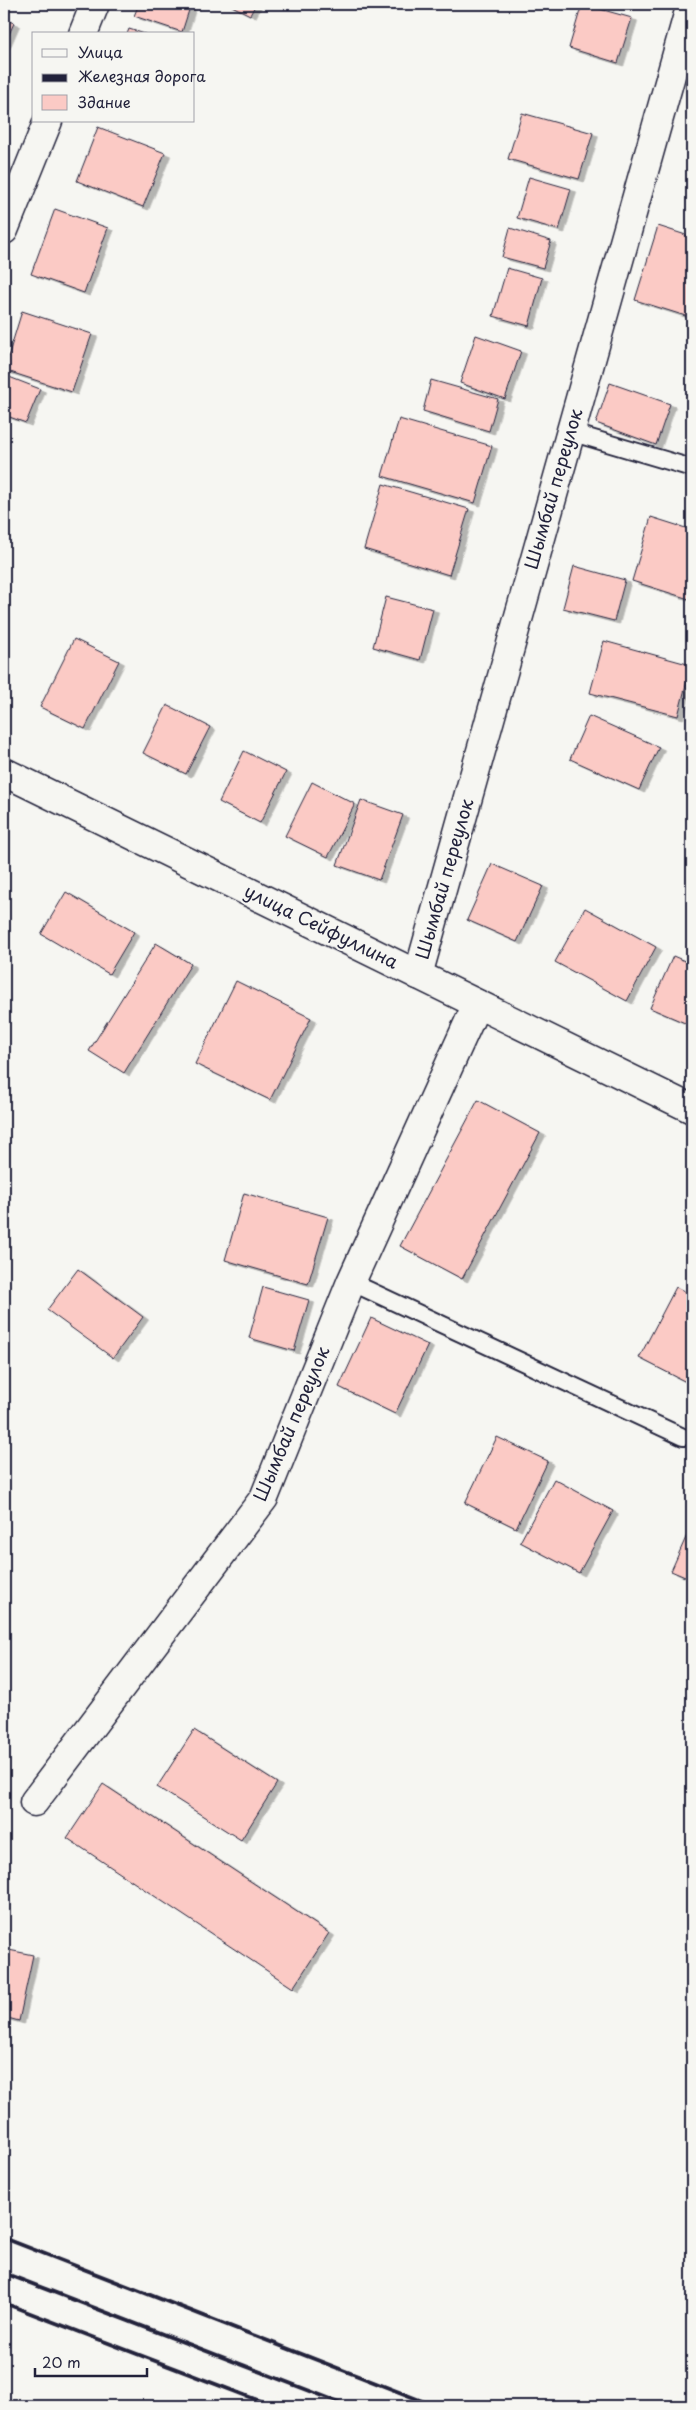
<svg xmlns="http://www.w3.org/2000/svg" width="696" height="2410" viewBox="0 0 696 2410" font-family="'Playpen Sans',sans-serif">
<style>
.building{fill:#fbcac5;stroke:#22223b;filter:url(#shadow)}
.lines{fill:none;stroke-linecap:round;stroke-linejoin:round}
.service-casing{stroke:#22223b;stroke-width:20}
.minor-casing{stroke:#22223b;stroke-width:31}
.service{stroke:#f6f6f2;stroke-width:16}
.minor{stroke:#f6f6f2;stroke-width:28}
.rail{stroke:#22223b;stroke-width:4}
.labels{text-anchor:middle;stroke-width:4;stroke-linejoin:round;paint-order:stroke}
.street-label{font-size:18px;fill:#22223b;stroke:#f6f6f2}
</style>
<defs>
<filter id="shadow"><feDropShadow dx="5.5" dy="3" stdDeviation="0" flood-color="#0004"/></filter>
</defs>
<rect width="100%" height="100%" fill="#f6f6f2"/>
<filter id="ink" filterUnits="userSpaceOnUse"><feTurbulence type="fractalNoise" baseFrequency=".02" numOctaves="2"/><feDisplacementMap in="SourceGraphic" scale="10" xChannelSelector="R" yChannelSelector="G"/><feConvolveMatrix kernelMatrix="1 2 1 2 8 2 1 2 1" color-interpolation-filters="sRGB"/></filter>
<g filter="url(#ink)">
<g class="building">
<polygon points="139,4 191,4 182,32 134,16"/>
<polygon points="228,4 256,4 250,15"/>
<polygon points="582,4 632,18 618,63 569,48"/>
<polygon points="4,19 14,23 4,46"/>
<polygon points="129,29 145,34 127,34"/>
<polygon points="522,113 593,133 579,179 508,159"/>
<polygon points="98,127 165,153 143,207 77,181"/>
<polygon points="529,177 571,189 559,230 517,218"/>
<polygon points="55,209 108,228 84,293 31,274"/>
<polygon points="658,226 692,237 692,318 635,300"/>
<polygon points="510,228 551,241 543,268 502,257"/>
<polygon points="507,268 542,278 529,326 493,316"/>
<polygon points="22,311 92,334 72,392 4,370"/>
<polygon points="476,335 521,351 505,399 460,383"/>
<polygon points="4,375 40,389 26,423 4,415"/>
<polygon points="431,380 498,399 489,431 423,411"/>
<polygon points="610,383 670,404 656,445 596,423"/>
<polygon points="399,419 492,446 475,503 382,476"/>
<polygon points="383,484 469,509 449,575 364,549"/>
<polygon points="651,517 692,530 692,600 632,581"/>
<polygon points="574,566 625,580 614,621 563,608"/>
<polygon points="386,597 433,609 420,660 373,647"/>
<polygon points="74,639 119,661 85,729 40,707"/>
<polygon points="604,641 691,665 678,716 590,693"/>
<polygon points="167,705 210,727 186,774 143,753"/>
<polygon points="589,716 659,747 639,790 570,759"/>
<polygon points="244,751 286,772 260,823 219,802"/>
<polygon points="312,782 355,804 328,857 285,836"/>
<polygon points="361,800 403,815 379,880 337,865"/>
<polygon points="492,864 543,886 517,942 467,920"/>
<polygon points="66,892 134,932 109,974 41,934"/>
<polygon points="585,908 656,947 627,1001 555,962"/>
<polygon points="156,943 191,964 124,1073 89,1051"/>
<polygon points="673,956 692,964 692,1026 650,1008"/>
<polygon points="236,981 311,1018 270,1100 195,1064"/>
<polygon points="478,1100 540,1133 462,1279 400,1246"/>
<polygon points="244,1193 328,1217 308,1284 225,1260"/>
<polygon points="78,1269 143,1317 113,1358 47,1310"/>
<polygon points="263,1287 309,1300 294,1351 249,1338"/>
<polygon points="676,1287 692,1295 692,1385 639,1358"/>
<polygon points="371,1318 428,1345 395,1414 339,1387"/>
<polygon points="497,1437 548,1461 516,1528 465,1503"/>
<polygon points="554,1479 613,1511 579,1573 520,1542"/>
<polygon points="692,1524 692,1580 671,1571"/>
<polygon points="194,1730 277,1783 241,1840 157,1787"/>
<polygon points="103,1784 329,1933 293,1988 67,1838"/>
<polygon points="692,1940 692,1950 687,1945"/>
<polygon points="4,1949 33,1955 19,2021 4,2017"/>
</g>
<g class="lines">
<g class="service-casing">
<g id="service">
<polyline points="570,432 692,468"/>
<polyline points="351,1282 683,1437"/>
</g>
</g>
<g class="minor-casing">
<g id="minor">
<polyline points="83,34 95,4"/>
<polyline points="4,230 48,121"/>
<polyline points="4,772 692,1109"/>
<polyline points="418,975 691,4"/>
<polyline points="34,1802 264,1498 351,1282 477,1004"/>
</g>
</g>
<use href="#service" class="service"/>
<use href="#minor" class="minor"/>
<g class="rail">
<polyline points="4,2238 435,2406"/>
<polyline points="4,2273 349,2406"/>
<polyline points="4,2303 273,2406"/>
</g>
</g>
</g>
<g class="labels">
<g class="street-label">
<text transform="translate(554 489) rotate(-74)" y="6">Шымбай переулок</text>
<text transform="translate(445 879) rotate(-74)" y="6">Шымбай переулок</text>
<text transform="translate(321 927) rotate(26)" y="6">улица Сейфуллина</text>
<text transform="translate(292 1424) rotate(-67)" y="6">Шымбай переулок</text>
</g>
</g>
<rect width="696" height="2410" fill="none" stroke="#f6f6f2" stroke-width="20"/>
<rect x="10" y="10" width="676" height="2390" fill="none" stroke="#22223b" stroke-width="2" filter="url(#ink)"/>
<rect x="32" y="32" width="162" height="90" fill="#f6f6f2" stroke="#a1a1a9"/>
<rect x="42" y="49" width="25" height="8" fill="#f6f6f2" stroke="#a1a1a9"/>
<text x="78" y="58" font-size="15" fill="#22223b">Улица</text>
<rect x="42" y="74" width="25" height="8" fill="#22223b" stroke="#a1a1a9"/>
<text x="78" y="82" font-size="15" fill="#22223b">Железная дорога</text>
<rect x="42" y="95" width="25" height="15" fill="#fbcac5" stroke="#a1a1a9"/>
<text x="78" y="108" font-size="15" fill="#22223b">Здание</text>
<path d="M35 2368v8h112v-8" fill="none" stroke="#22223b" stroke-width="2.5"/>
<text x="42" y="2368" font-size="15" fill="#22223b" stroke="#f6f6f2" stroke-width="4" paint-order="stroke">20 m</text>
</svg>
